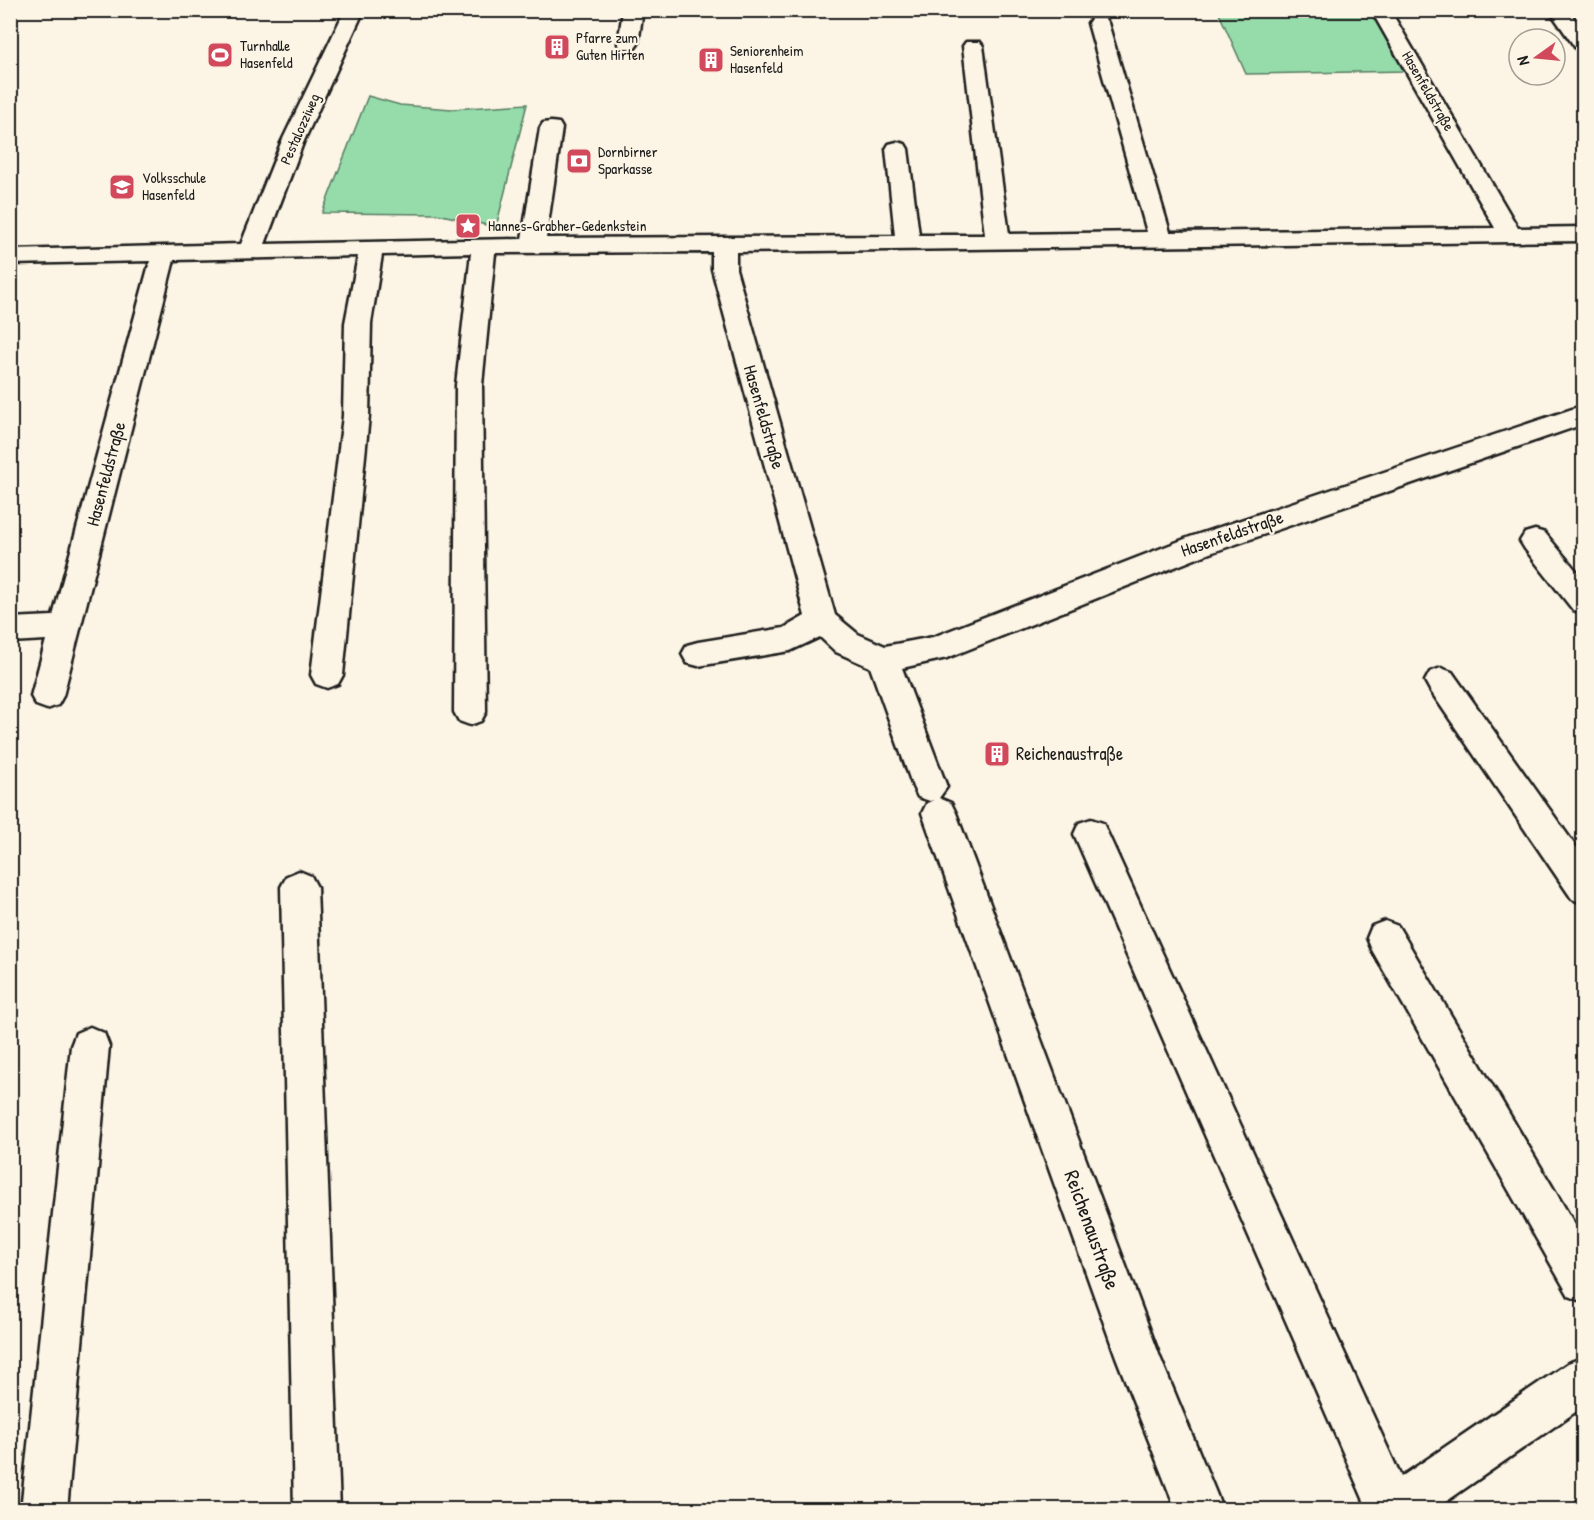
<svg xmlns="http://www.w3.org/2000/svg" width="1594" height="1520" viewBox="0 0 1594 1520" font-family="'Patrick Hand',sans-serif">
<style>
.green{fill:#95dcaa;stroke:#587c63;stroke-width:1.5}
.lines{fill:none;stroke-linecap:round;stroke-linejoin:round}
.minor-casing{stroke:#1c1c1c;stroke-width:5}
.minor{fill:#fcf5e5;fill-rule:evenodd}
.labels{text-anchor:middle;stroke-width:4.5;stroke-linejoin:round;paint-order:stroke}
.far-poi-label{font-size:15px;fill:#1c1c1c;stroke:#fcf5e5;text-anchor:start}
.far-street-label{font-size:15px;fill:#1c1c1c;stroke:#fcf5e5}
.street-label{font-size:18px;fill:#1c1c1c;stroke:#fcf5e5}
.poi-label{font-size:18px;fill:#1c1c1c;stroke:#fcf5e5;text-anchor:start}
.near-street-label{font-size:21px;fill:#1c1c1c;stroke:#fcf5e5}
</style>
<rect width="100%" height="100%" fill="#fcf5e5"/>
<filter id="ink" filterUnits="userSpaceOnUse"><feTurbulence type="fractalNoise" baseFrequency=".0167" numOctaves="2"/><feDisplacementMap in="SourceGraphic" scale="12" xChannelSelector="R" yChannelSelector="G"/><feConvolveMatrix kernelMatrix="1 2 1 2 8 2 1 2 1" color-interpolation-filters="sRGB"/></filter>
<g filter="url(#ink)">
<g class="green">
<polygon points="1218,11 1371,11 1406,71 1246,74"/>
<polygon points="368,96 400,105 452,109 527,104 496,227 437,214 322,213"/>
</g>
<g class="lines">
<g class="minor-casing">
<g id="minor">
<polygon points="345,10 364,10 303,143 265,244 522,239 540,128 543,123 551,122 559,123 562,128 546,238 895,236 886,149 889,144 897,142 905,144 908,149 919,235 985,235 963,46 966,42 980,42 983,46 1009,234 1147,232 1088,23 1091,19 1105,19 1108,23 1170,232 1495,228 1371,10 1390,10 1518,228 1584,227 1584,241 736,252 736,269 835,615 858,634 885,646 933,637 1190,537 1584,405 1584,424 1210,553 947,658 902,668 947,787 939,798 951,803 956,813 1160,1357 1223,1510 1176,1510 1116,1357 922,813 927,803 934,800 930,801 918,797 913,787 870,667 836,652 820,637 790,651 698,666 687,663 682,654 687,645 698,642 784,628 805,616 712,269 712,252 495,253 482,385 486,712 481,721 470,725 459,721 454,712 456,385 471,253 382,255 371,323 369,416 343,675 338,684 327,688 316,684 311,675 343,416 345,323 358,256 174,260 63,696 58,705 47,709 36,705 31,696 46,640 10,642 10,618 53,616 150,261 10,264 10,250 241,244 281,143"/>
<polygon points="623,10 643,10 638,44 635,48 621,48 618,44"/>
<polygon points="1549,10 1568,10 1584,31 1584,52 1577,50"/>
<polygon points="1535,530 1545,533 1584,580 1584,614 1573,610 1525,549 1520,541 1525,533"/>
<polygon points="1441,668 1452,672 1584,858 1584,904 1572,899 1430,690 1425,681 1430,672"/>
<polygon points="1091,819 1103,823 1401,1477 1568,1363 1584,1357 1584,1406 1434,1510 1368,1510 1074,834 1079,823"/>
<polygon points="299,871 311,876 317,887 340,1510 294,1510 281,887 287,876"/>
<polygon points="1385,921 1398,926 1584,1240 1584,1302 1569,1296 1372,950 1367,938 1372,926"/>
<polygon points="90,1027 104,1033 109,1046 67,1510 21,1510 71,1046 76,1033"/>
</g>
</g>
<use href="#minor" class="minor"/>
</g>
</g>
<defs>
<g id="building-square" transform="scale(1.35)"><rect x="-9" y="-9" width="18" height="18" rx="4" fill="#d1495b" stroke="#fcf5e5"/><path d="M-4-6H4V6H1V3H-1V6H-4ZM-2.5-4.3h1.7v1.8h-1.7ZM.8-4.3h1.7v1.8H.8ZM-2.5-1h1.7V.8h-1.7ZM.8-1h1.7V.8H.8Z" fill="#fff"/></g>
<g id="stadium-square" transform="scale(1.35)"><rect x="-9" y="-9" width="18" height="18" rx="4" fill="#d1495b" stroke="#fcf5e5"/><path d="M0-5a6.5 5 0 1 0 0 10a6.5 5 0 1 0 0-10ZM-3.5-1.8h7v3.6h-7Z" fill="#fff"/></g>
<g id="bank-square" transform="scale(1.35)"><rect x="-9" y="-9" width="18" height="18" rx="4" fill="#d1495b" stroke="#fcf5e5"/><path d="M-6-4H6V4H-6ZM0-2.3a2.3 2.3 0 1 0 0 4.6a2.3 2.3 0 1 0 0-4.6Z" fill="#fff"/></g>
<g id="school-square" transform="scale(1.35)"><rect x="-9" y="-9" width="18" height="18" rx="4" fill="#d1495b" stroke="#fcf5e5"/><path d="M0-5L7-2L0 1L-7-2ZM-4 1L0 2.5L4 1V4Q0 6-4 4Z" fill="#fff"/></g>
<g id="sight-square" transform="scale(1.35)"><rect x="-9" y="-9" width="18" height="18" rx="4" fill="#d1495b" stroke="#fcf5e5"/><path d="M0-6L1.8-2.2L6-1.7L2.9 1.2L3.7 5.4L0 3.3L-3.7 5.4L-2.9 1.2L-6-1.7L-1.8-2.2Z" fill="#fff"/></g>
</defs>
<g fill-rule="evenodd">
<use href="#building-square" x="557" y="47"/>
<use href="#stadium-square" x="220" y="55"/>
<use href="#building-square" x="711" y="60"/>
<use href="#bank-square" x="579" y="161"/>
<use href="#school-square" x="122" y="187"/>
<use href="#sight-square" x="468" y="226"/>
<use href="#building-square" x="997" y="754"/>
</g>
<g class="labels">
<g class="far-poi-label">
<text x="576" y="43">Pfarre zum<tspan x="576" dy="17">Guten Hirten</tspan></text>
<text x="240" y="51">Turnhalle<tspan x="240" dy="17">Hasenfeld</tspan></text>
<text x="730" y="56">Seniorenheim<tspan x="730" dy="17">Hasenfeld</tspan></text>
<text x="598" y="157">Dornbirner<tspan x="598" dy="17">Sparkasse</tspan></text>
<text x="142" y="183">Volksschule<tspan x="142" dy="17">Hasenfeld</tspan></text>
<text x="488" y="231">Hannes-Grabher-Gedenkstein</text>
</g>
<g class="far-street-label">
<text transform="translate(1428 91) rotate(60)" y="5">Hasenfeldstraße</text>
<text transform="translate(300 129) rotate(-66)" y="5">Pestalozziweg</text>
</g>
<g class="street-label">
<text transform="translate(764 417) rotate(74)" y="6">Hasenfeldstraße</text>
<text transform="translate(106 474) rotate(-75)" y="6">Hasenfeldstraße</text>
<text transform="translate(1232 534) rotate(-19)" y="6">Hasenfeldstraße</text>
</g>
<g class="poi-label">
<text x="1016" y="760">Reichenaustraße</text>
</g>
<g class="near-street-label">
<text transform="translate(1092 1230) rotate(70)" y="7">Reichenaustraße</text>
</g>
</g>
<rect width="1594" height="1520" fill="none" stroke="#fcf5e5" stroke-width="36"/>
<rect x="18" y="18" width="1558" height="1484" fill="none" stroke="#1c1c1c" stroke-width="2" filter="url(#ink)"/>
<g transform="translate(1537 57) rotate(255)"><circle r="28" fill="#fcf5e5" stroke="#a29e95" stroke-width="1.5"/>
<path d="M0-4.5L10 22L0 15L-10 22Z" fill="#d1495b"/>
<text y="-9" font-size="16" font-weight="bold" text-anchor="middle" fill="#1c1c1c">N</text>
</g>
</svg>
